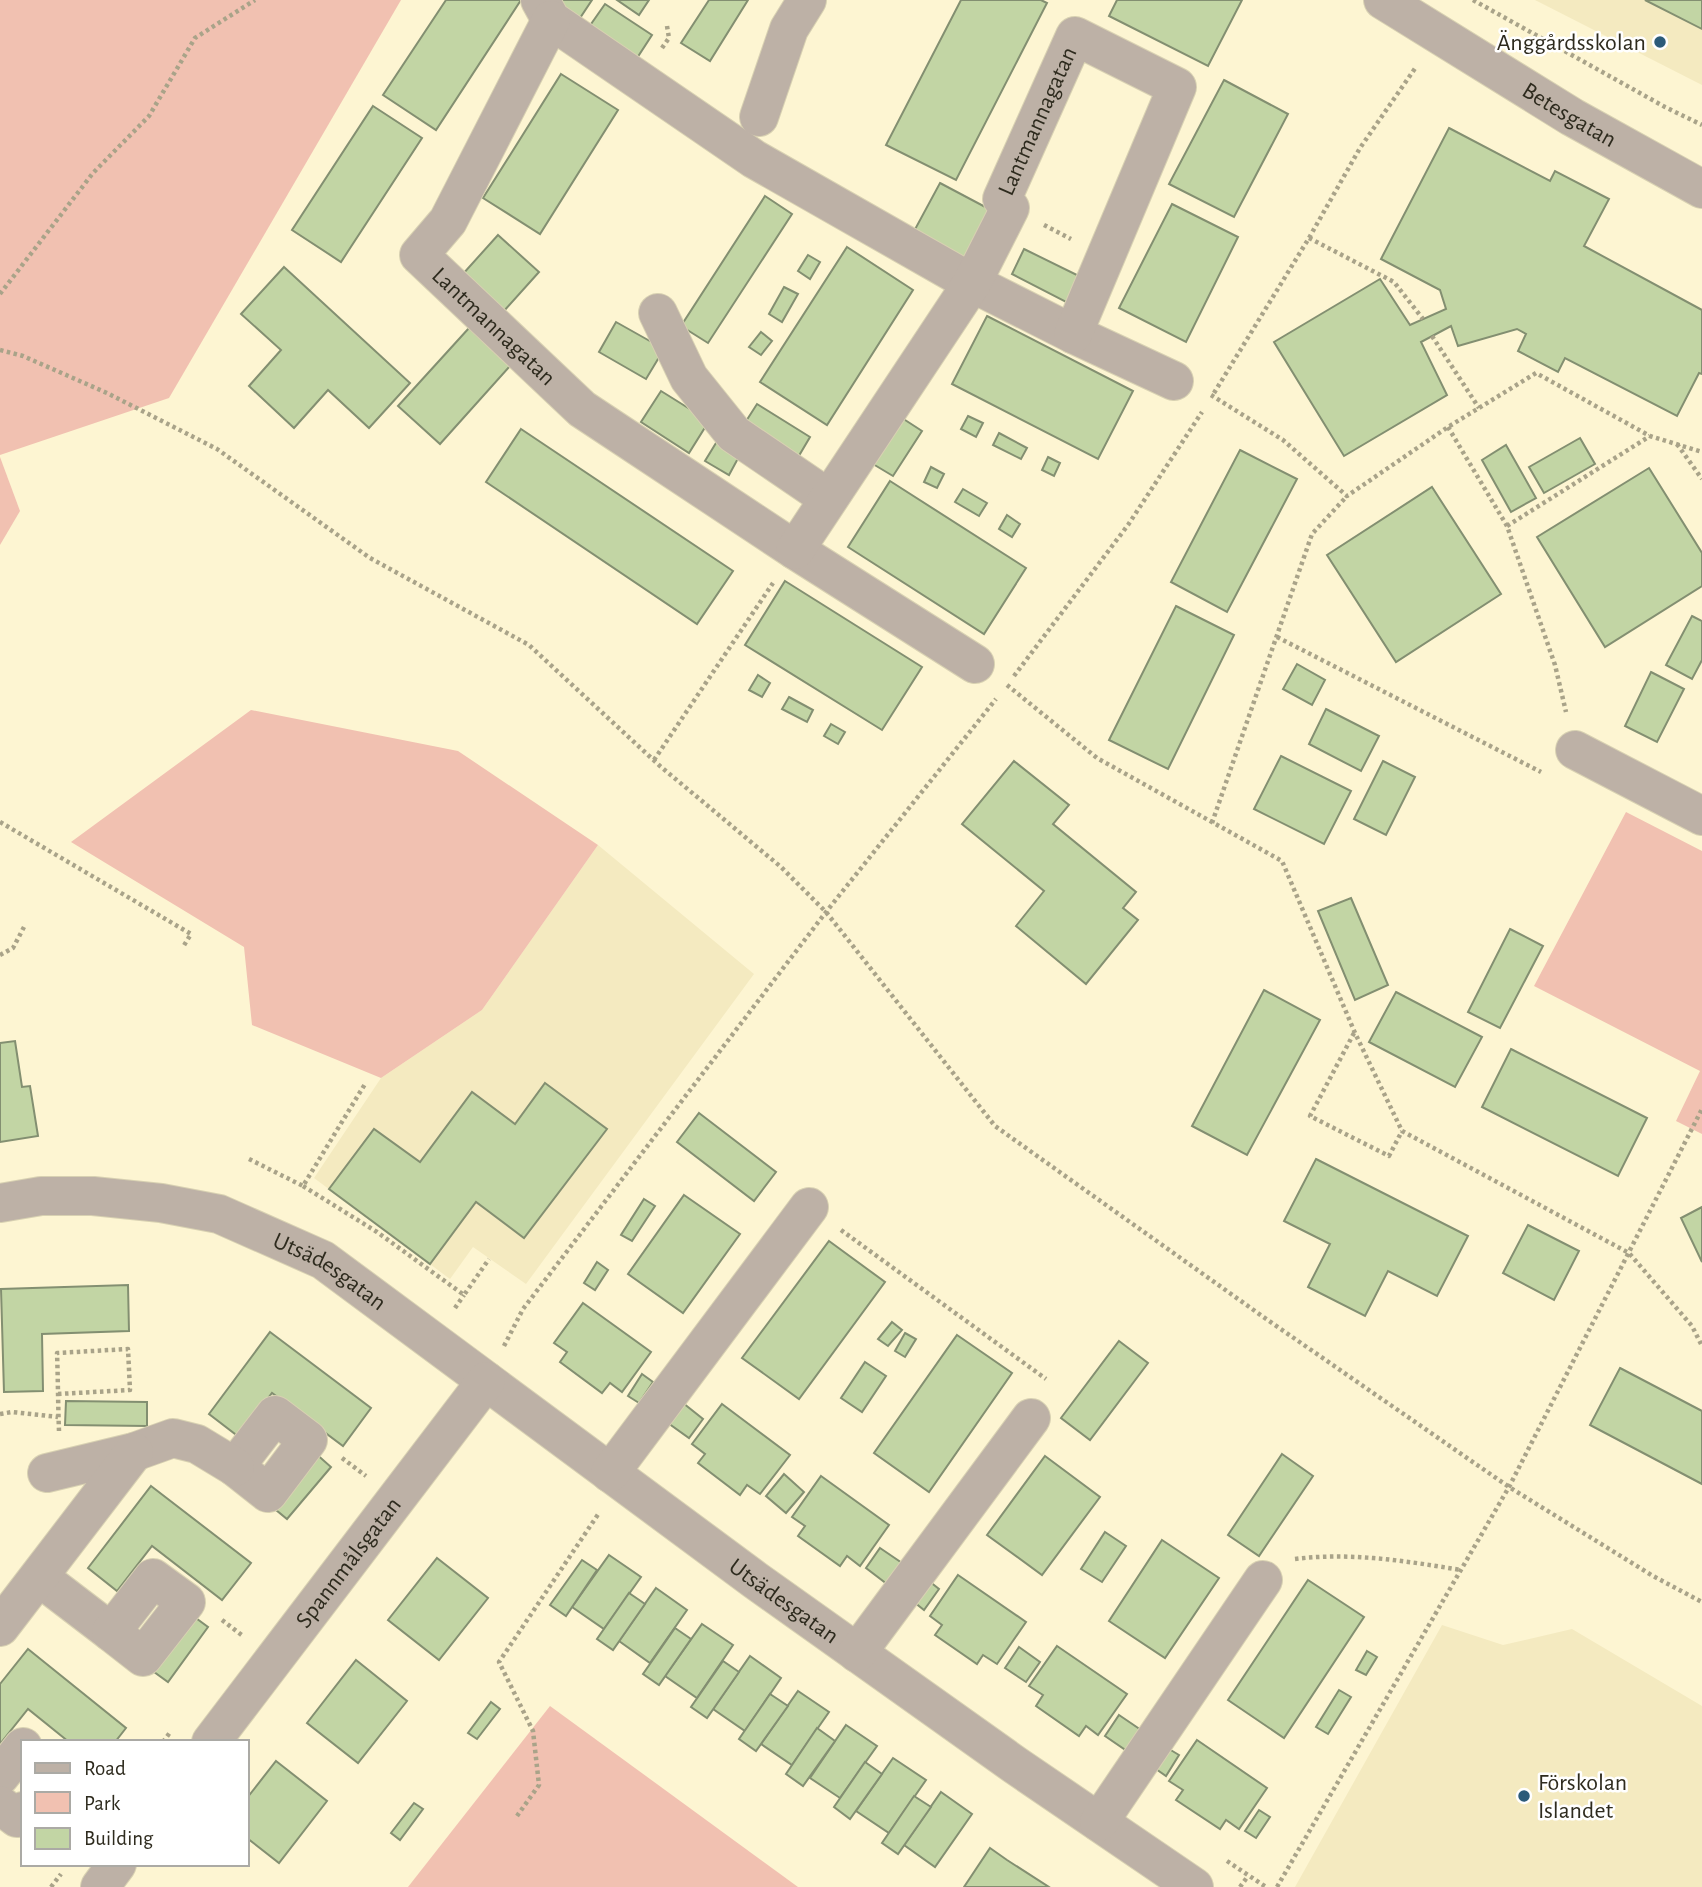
<svg xmlns="http://www.w3.org/2000/svg" width="1702" height="1887" viewBox="0 0 1702 1887" font-family="'Alegreya Sans',sans-serif">
<style>
.built{fill:#f4eac0}
.green{fill:#f1c1b1}
.building{fill:#c2d5a4;stroke:#838f71;stroke-width:2}
.lines{fill:none;stroke-linecap:round;stroke-linejoin:round}
.minor-casing{stroke:#d8d1b2;stroke-width:40}
.path{stroke:#a9a389;stroke-width:4.5;stroke-dasharray:3.5 3.5;stroke-linecap:butt}
.minor{stroke:#bdb1a6;stroke-width:38}
.poi-dot{fill:#2c5b79;stroke:#fff;stroke-width:2.5}
.labels{text-anchor:middle;stroke-width:5;stroke-linejoin:round;paint-order:stroke}
.poi-label{font-size:24px;fill:#2e2b1e;stroke:#fff;text-anchor:end}
.street-label{font-size:24px;fill:#2e2b1e;stroke:#fff}
</style>
<rect width="100%" height="100%" fill="#fdf5d2"/>
<g class="built">
<polygon points="1535,0 1702,0 1702,85"/>
<polygon points="598,845 754,974 526,1284 473,1247 450,1279 314,1178 381,1078 482,1010"/>
<polygon points="1442,1625 1503,1645 1572,1629 1702,1706 1702,1887 1295,1887"/>
</g>
<g class="green">
<polygon points="0,0 401,0 169,398 0,455"/>
<polygon points="0,457 20,511 0,545"/>
<polygon points="251,710 458,751 598,845 482,1010 381,1078 252,1025 244,947 71,842"/>
<polygon points="1626,812 1702,851 1702,1134 1676,1121 1700,1071 1534,986"/>
<polygon points="550,1706 798,1887 408,1887"/>
</g>
<g class="building">
<polygon points="446,0 521,0 436,130 383,95"/>
<polygon points="555,0 592,0 580,18"/>
<polygon points="617,0 649,0 639,15"/>
<polygon points="709,0 748,0 710,61 681,43"/>
<polygon points="961,0 1041,0 1047,3 956,180 886,145"/>
<polygon points="1117,0 1242,0 1208,66 1109,16"/>
<polygon points="1645,0 1702,0 1702,29"/>
<polygon points="605,4 652,35 637,58 589,27"/>
<polygon points="561,74 618,110 540,234 483,198"/>
<polygon points="1224,80 1288,114 1234,217 1169,184"/>
<polygon points="373,106 422,138 341,262 292,230"/>
<polygon points="1449,128 1550,181 1555,171 1609,199 1584,246 1702,310 1702,374 1699,373 1677,416 1565,358 1558,372 1518,351 1526,334 1517,329 1458,346 1451,326 1421,342 1447,395 1344,456 1274,342 1380,279 1410,325 1446,309 1440,290 1381,259"/>
<polygon points="940,183 991,210 965,260 913,233"/>
<polygon points="765,196 792,214 708,343 681,326"/>
<polygon points="1172,204 1238,237 1186,342 1119,308"/>
<polygon points="498,235 539,272 503,312 462,275"/>
<polygon points="847,247 913,290 827,425 760,382"/>
<polygon points="1024,249 1081,277 1068,303 1012,274"/>
<polygon points="808,255 820,262 810,279 798,271"/>
<polygon points="284,267 410,383 369,428 328,390 294,428 249,386 281,350 241,314"/>
<polygon points="784,287 798,294 782,322 769,314"/>
<polygon points="987,316 1133,391 1098,459 952,384"/>
<polygon points="616,322 664,349 646,379 599,352"/>
<polygon points="469,328 510,366 440,444 398,406"/>
<polygon points="761,332 772,341 761,355 749,347"/>
<polygon points="661,391 709,421 689,453 641,422"/>
<polygon points="757,404 810,437 797,459 743,426"/>
<polygon points="968,416 983,423 976,437 961,429"/>
<polygon points="902,418 922,431 893,476 873,464"/>
<polygon points="521,429 733,571 697,624 486,482"/>
<polygon points="999,433 1027,448 1021,459 993,445"/>
<polygon points="719,438 742,451 729,475 705,461"/>
<polygon points="1580,438 1595,464 1544,493 1529,467"/>
<polygon points="1506,445 1536,498 1511,512 1482,460"/>
<polygon points="1240,450 1297,479 1227,612 1171,582"/>
<polygon points="1048,457 1060,463 1054,476 1042,470"/>
<polygon points="931,467 944,474 937,488 924,482"/>
<polygon points="1649,468 1702,553 1702,586 1605,647 1537,537"/>
<polygon points="890,481 1026,568 984,634 848,547"/>
<polygon points="1432,487 1501,594 1396,662 1327,555"/>
<polygon points="963,489 987,503 979,516 955,502"/>
<polygon points="1007,515 1020,524 1012,537 999,529"/>
<polygon points="785,581 922,667 882,730 745,645"/>
<polygon points="1176,606 1234,635 1168,769 1109,740"/>
<polygon points="1692,616 1702,621 1702,660 1692,679 1666,665"/>
<polygon points="1297,664 1325,680 1312,705 1283,689"/>
<polygon points="1651,672 1684,689 1657,742 1625,726"/>
<polygon points="758,675 770,683 762,697 749,690"/>
<polygon points="789,697 813,710 807,722 782,709"/>
<polygon points="1326,709 1379,736 1361,771 1309,744"/>
<polygon points="831,724 845,732 838,744 824,736"/>
<polygon points="1281,756 1351,791 1324,844 1254,809"/>
<polygon points="1014,761 1069,805 1053,824 1136,892 1123,908 1138,920 1086,984 1016,926 1044,891 962,824"/>
<polygon points="1383,761 1415,777 1386,835 1354,819"/>
<polygon points="1351,898 1388,985 1355,1000 1318,911"/>
<polygon points="1510,929 1543,946 1500,1028 1468,1012"/>
<polygon points="1264,990 1320,1020 1247,1155 1192,1126"/>
<polygon points="1396,992 1482,1037 1455,1087 1369,1042"/>
<polygon points="15,1041 22,1087 30,1086 38,1136 0,1142 0,1043"/>
<polygon points="1511,1049 1647,1118 1618,1176 1482,1107"/>
<polygon points="545,1083 607,1129 524,1238 476,1202 430,1264 329,1189 374,1129 420,1162 472,1092 515,1124"/>
<polygon points="699,1113 776,1172 754,1201 677,1142"/>
<polygon points="1316,1159 1468,1236 1437,1296 1388,1271 1365,1316 1308,1287 1330,1244 1284,1221"/>
<polygon points="684,1195 740,1234 683,1313 628,1274"/>
<polygon points="644,1199 655,1206 632,1241 621,1235"/>
<polygon points="1702,1207 1702,1262 1681,1218"/>
<polygon points="1528,1225 1579,1251 1554,1300 1503,1273"/>
<polygon points="829,1241 885,1282 799,1399 742,1358"/>
<polygon points="597,1262 608,1270 595,1290 584,1283"/>
<polygon points="128,1285 129,1331 42,1334 43,1391 4,1392 1,1289"/>
<polygon points="583,1303 651,1352 622,1392 610,1383 602,1393 560,1362 567,1352 554,1343"/>
<polygon points="892,1322 902,1330 888,1346 878,1339"/>
<polygon points="270,1332 371,1408 343,1446 272,1393 239,1437 209,1414"/>
<polygon points="905,1333 916,1339 905,1357 895,1351"/>
<polygon points="957,1335 1012,1373 929,1492 874,1453"/>
<polygon points="1119,1341 1148,1363 1090,1440 1061,1418"/>
<polygon points="865,1362 886,1376 862,1412 841,1398"/>
<polygon points="1620,1368 1702,1411 1702,1484 1590,1425"/>
<polygon points="642,1374 653,1382 639,1403 628,1396"/>
<polygon points="66,1401 147,1402 147,1426 65,1425"/>
<polygon points="683,1403 703,1419 689,1438 668,1423"/>
<polygon points="722,1404 790,1455 760,1494 747,1485 740,1495 698,1463 705,1454 692,1444"/>
<polygon points="314,1452 331,1467 287,1519 270,1505"/>
<polygon points="1282,1454 1313,1476 1259,1556 1228,1535"/>
<polygon points="1045,1456 1100,1497 1042,1575 987,1535"/>
<polygon points="784,1474 804,1492 786,1513 766,1496"/>
<polygon points="821,1476 889,1525 860,1566 847,1556 840,1566 798,1536 805,1526 792,1517"/>
<polygon points="151,1486 251,1563 222,1600 152,1546 117,1591 88,1568"/>
<polygon points="1105,1532 1126,1546 1102,1582 1081,1569"/>
<polygon points="1162,1540 1219,1578 1165,1658 1109,1621"/>
<polygon points="880,1548 902,1563 887,1584 866,1568"/>
<polygon points="609,1555 641,1577 604,1629 572,1607"/>
<polygon points="437,1558 488,1598 439,1660 388,1620"/>
<polygon points="582,1560 597,1570 566,1616 550,1605"/>
<polygon points="958,1575 1026,1622 997,1664 983,1655 977,1664 935,1635 942,1625 930,1616"/>
<polygon points="1308,1580 1364,1617 1284,1738 1228,1700"/>
<polygon points="929,1581 939,1589 924,1610 914,1602"/>
<polygon points="656,1588 687,1610 650,1663 619,1641"/>
<polygon points="629,1593 645,1604 613,1650 597,1639"/>
<polygon points="189,1613 208,1627 168,1682 150,1669"/>
<polygon points="702,1624 733,1645 697,1698 665,1676"/>
<polygon points="675,1628 691,1639 659,1685 643,1674"/>
<polygon points="1057,1646 1127,1694 1098,1735 1086,1726 1079,1736 1036,1706 1043,1695 1029,1686"/>
<polygon points="1019,1647 1040,1662 1026,1682 1005,1668"/>
<polygon points="28,1649 126,1728 115,1742 69,1742 28,1709 0,1744 0,1684"/>
<polygon points="1367,1651 1377,1657 1366,1675 1356,1670"/>
<polygon points="750,1656 781,1678 745,1731 713,1709"/>
<polygon points="356,1660 407,1701 358,1763 307,1723"/>
<polygon points="723,1661 739,1672 707,1718 691,1707"/>
<polygon points="1339,1690 1351,1697 1328,1734 1316,1727"/>
<polygon points="798,1691 829,1712 792,1765 761,1744"/>
<polygon points="770,1694 788,1706 756,1751 739,1739"/>
<polygon points="491,1702 500,1709 477,1739 468,1733"/>
<polygon points="1119,1715 1141,1730 1127,1751 1105,1736"/>
<polygon points="846,1725 877,1746 840,1798 810,1778"/>
<polygon points="817,1728 835,1741 803,1786 786,1774"/>
<polygon points="1197,1740 1267,1788 1239,1829 1226,1820 1220,1829 1176,1800 1183,1790 1169,1781"/>
<polygon points="1169,1749 1179,1755 1166,1776 1156,1769"/>
<polygon points="893,1758 926,1780 889,1833 856,1811"/>
<polygon points="276,1761 327,1801 279,1863 247,1838 247,1798"/>
<polygon points="865,1762 882,1774 850,1819 834,1807"/>
<polygon points="941,1792 972,1814 935,1867 904,1845"/>
<polygon points="914,1796 931,1807 898,1854 882,1843"/>
<polygon points="414,1803 423,1809 400,1840 391,1833"/>
<polygon points="1259,1810 1270,1817 1256,1838 1245,1831"/>
<polygon points="990,1848 1007,1860 1049,1887 964,1887"/>
</g>
<g class="lines">
<g class="minor-casing">
<g id="minor">
<polyline points="540,0 551,20 754,159 972,283 1073,334 1174,381"/>
<path id="s1" d="M 1383,0 L 1572,117 L 1702,189"/>
<path id="s2" d="M 551,20 L 448,221 L 419,255 L 582,409 L 795,550 L 975,664"/>
<polyline points="759,117 789,29 807,0"/>
<polyline points="658,313 689,378 734,434 828,498"/>
<path id="s3" d="M 795,550 L 972,283 L 1010,208 L 1002,199 L 1075,36 L 1177,87 L 1073,334"/>
<polyline points="1575,750 1702,816"/>
<path id="s4" d="M 0,1203 L 41,1196 L 93,1196 L 161,1203 L 219,1214 L 323,1260 L 755,1580 L 1015,1765 L 1194,1887"/>
<polygon points="275,1415 308,1440 268,1493 235,1467"/>
<polyline points="47,1473 134,1452 173,1438 197,1444 235,1467"/>
<polyline points="610,1473 809,1207"/>
<polyline points="39,1577 111,1632"/>
<polygon points="153,1578 186,1602 143,1657 111,1632"/>
<polyline points="0,1627 134,1452"/>
<polyline points="857,1653 1031,1418"/>
<path id="s5" d="M 211,1742 L 486,1381"/>
<polyline points="0,1776 23,1747"/>
<polyline points="0,1805 17,1818 23,1811"/>
<polyline points="1099,1822 1263,1580"/>
<polyline points="100,1887 117,1864"/>
</g>
</g>
<g class="path">
<polyline points="1473,0 1665,107 1702,125"/>
<polyline points="662,48 669,38 667,26"/>
<polyline points="1044,225 1071,239"/>
<polyline points="1309,238 1394,282 1423,319"/>
<polyline points="0,294 93,173 149,116 195,38 255,0"/>
<polyline points="1432,336 1479,408"/>
<polyline points="0,350 23,356 107,393 217,449 370,558 529,645 660,766 781,867 826,912 995,1126 1262,1316 1509,1487 1653,1576 1702,1602"/>
<polyline points="1214,393 1309,238 1360,148 1416,67"/>
<polyline points="1211,395 1283,440 1347,496 1448,427 1536,373 1650,436 1702,452"/>
<polyline points="1448,427 1507,526 1555,665 1566,712"/>
<polyline points="1677,444 1702,479"/>
<polyline points="1507,526 1650,436"/>
<polyline points="1277,637 1541,772"/>
<polyline points="1014,676 1128,525 1202,412"/>
<polyline points="1007,685 1097,758 1282,861 1355,1033 1402,1131 1629,1253 1692,1326 1702,1346"/>
<polyline points="654,760 773,583"/>
<polyline points="0,822 191,934 183,947"/>
<polyline points="1212,823 1312,534 1347,496"/>
<polyline points="0,955 13,948 24,927"/>
<polyline points="1354,1033 1310,1116 1389,1156 1402,1131"/>
<polyline points="249,1159 303,1186 365,1084"/>
<polyline points="303,1186 377,1232 464,1295 489,1259"/>
<polyline points="841,1230 1046,1379"/>
<polyline points="455,1308 464,1295"/>
<polyline points="504,1346 523,1309 826,912 996,699"/>
<path d="M 58,1394 L 130,1390 L 128,1349 L 57,1353 C 58,1379 58,1405 59,1431"/>
<polyline points="0,1414 12,1412 58,1417"/>
<polyline points="342,1458 366,1476"/>
<path d="M 1295,1559 C 1351,1552 1406,1561 1461,1570"/>
<polyline points="222,1620 243,1636"/>
<polyline points="163,1742 171,1731"/>
<polyline points="517,1816 539,1785 533,1731 499,1662 599,1513"/>
<polyline points="1227,1861 1266,1887"/>
<polyline points="51,1887 61,1874"/>
<polyline points="1240,1887 1248,1876"/>
<polyline points="1277,1887 1509,1487 1702,1109"/>
</g>
<use href="#minor" class="minor"/>
</g>
<g class="poi-dot">
<circle cx="1660" cy="42" r="7"/>
<circle cx="1524" cy="1796" r="7"/>
</g>
<g class="labels">
<g class="poi-label">
<text x="1646" y="50">Änggårdsskolan</text>
<text x="1538" y="1790" text-anchor="start">Förskolan<tspan x="1538" dy="28">Islandet</tspan></text>
</g>
<g class="street-label">
<text dy="8" stroke="none"><textPath href="#s1" startOffset="219">Betesgatan</textPath></text>
<text dy="8" stroke="none"><textPath href="#s3" startOffset="502">Lantmannagatan</textPath></text>
<text dy="8" stroke="none"><textPath href="#s2" startOffset="374">Lantmannagatan</textPath></text>
<text dy="8" stroke="none"><textPath href="#s4" startOffset="346">Utsädesgatan</textPath></text>
<text dy="8" stroke="none"><textPath href="#s5" startOffset="226">Spannmålsgatan</textPath></text>
<text dy="8" stroke="none"><textPath href="#s4" startOffset="908">Utsädesgatan</textPath></text>
</g>
</g>
<rect x="21" y="1740" width="228" height="126" fill="#ffffff" stroke="#abaaa5" stroke-width="2"/>
<rect x="35" y="1763" width="35" height="10" fill="#bdb1a6" stroke="#abaaa5" stroke-width="2"/>
<text x="84" y="1775" font-size="21" fill="#2e2b1e">Road</text>
<rect x="35" y="1792" width="35" height="21" fill="#f1c1b1" stroke="#abaaa5" stroke-width="2"/>
<text x="84" y="1810" font-size="21" fill="#2e2b1e">Park</text>
<rect x="35" y="1828" width="35" height="21" fill="#c2d5a4" stroke="#abaaa5" stroke-width="2"/>
<text x="84" y="1845" font-size="21" fill="#2e2b1e">Building</text>
</svg>
